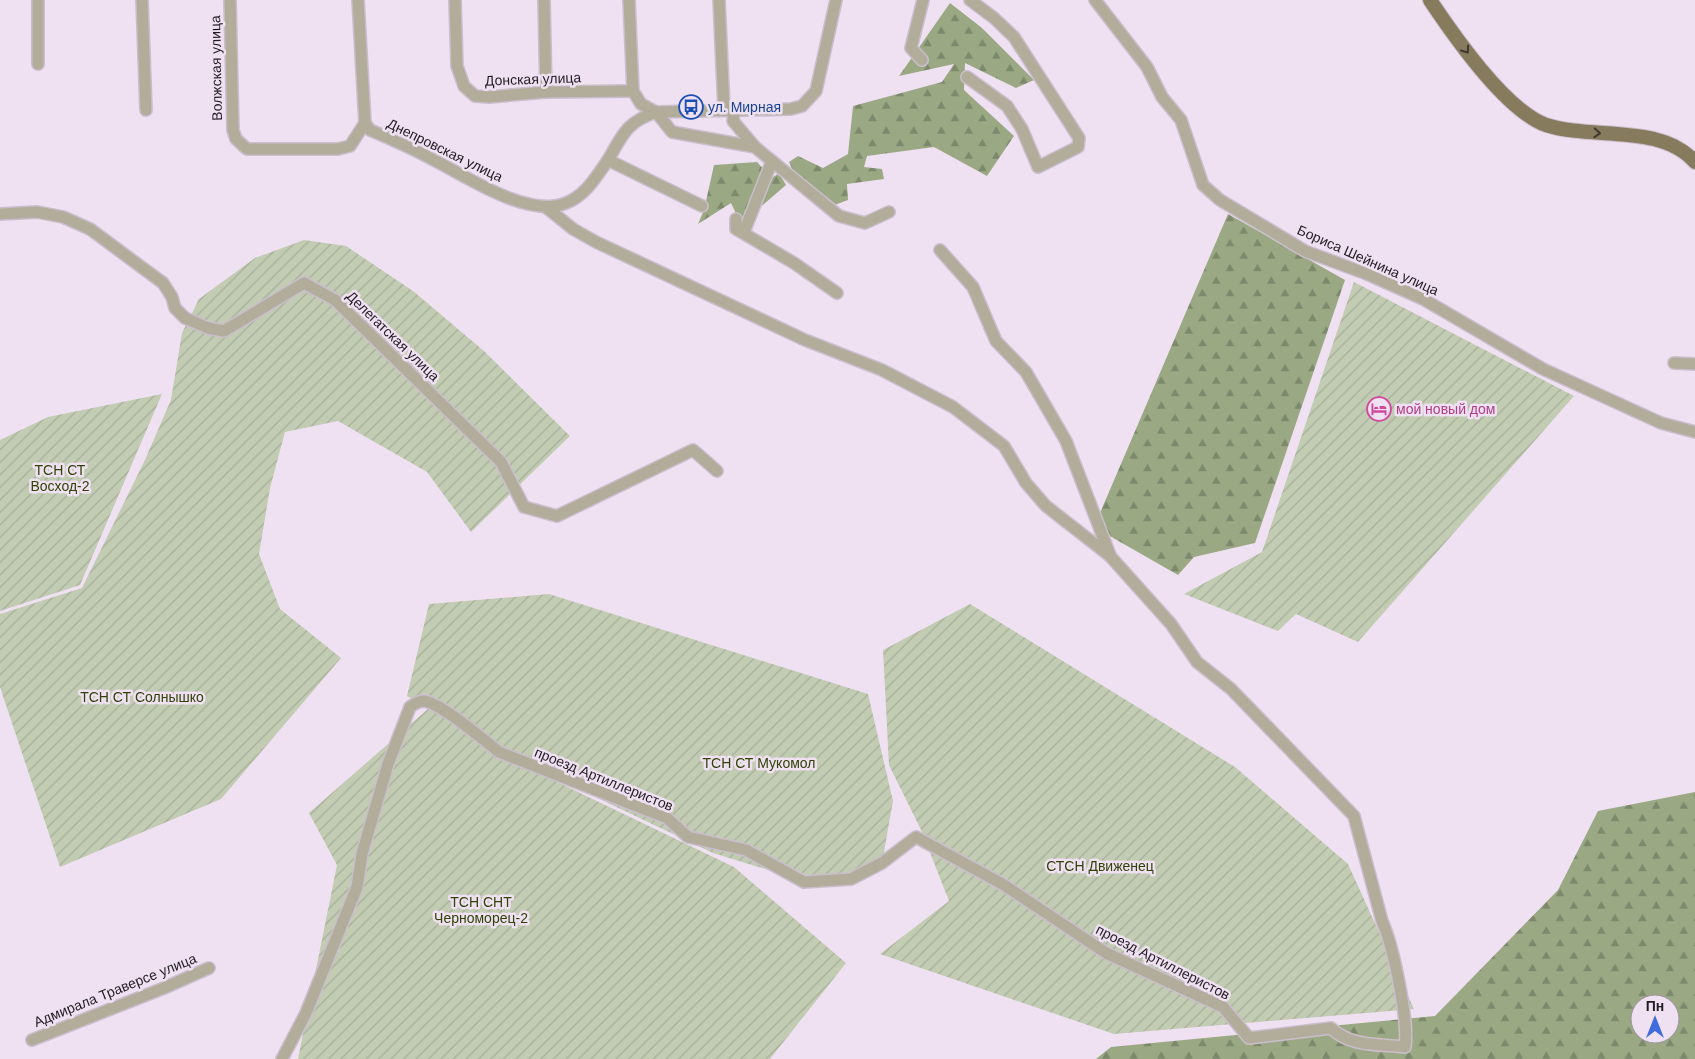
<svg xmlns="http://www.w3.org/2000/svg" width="1695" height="1059" viewBox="0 0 1695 1059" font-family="Helvetica,sans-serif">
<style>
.forest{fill:url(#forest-firs);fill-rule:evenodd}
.garden{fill:url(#garden-furrows)}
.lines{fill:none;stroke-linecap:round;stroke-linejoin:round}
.minor-casing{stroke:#cabecd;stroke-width:14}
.major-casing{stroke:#cabecd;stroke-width:16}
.minor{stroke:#b2ac9b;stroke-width:11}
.major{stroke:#867b5c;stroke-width:14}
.oneway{stroke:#3f3833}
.labels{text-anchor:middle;stroke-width:5;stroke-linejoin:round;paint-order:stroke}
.street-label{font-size:14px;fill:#211c22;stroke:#efe1f2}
.transit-label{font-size:14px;fill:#164399;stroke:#efe1f2;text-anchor:start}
.hotel-label{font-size:14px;fill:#b23c85;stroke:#efe1f2;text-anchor:start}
.park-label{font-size:14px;fill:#304205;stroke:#efe1f2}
</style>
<defs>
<pattern id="forest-firs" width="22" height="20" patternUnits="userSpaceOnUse" patternTransform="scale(1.25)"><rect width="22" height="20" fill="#9aa984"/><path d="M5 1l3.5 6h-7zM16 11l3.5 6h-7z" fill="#7d896c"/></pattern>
<pattern id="garden-furrows" width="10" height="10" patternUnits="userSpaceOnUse" patternTransform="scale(1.25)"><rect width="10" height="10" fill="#c1ccb3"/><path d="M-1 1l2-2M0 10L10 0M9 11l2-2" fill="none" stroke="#a6af9a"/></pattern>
</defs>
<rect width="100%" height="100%" fill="#efe1f2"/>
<g class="forest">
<polygon points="950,3 982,28 1034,80 1016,88 965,63 964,90 1014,136 987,176 934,147 867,156 864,167 882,169 884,179 847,184 848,200 832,206 793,171 789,162 798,156 823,168 848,154 853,106 942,82 954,64 899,76"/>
<polygon points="757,162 772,178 779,173 786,185 741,224 731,203 698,224 704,210 714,165"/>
<polygon points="1228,214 1345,280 1255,543 1194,557 1178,575 1094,527"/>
<path d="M 1695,792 L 1695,1059 L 1096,1059 L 1111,1047 L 1435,1016 L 1558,890 L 1598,811 ZM 1640,1004 L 1670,1004 L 1670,1034 L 1640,1034 Z"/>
</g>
<g class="garden">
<polygon points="304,240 346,246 413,291 484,351 570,436 471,532 427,472 338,421 285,432 270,488 259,554 280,609 341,658 221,799 60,867 0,687 0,614 82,588 144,462 171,400 182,333 199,299 255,258"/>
<polygon points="1354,282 1574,396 1358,642 1296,614 1278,631 1184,594 1262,552"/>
<polygon points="162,394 80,585 0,611 0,440 48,417"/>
<polygon points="549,594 868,694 893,801 882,863 817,885 713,853 608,803 440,714 551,779 734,867 846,963 770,1059 298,1059 337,865 309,813 429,708 407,696 429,604"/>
<polygon points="970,604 1235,767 1348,864 1414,1009 1114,1034 880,954 949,901 922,832 889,765 883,650"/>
</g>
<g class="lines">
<g class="minor-casing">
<g id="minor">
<polyline points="38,0 38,64"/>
<polyline points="142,0 146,110"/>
<polyline points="230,0 233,130 236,139 247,149 338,149 350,146 365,123"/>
<path d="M 358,0 L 365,123 L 370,130 C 391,139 412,148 432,159 C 466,176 528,219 566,203 C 586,195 596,177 608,160"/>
<polyline points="455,0 457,66 464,86 475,96 489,97 546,92 633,91"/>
<polyline points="544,0 546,92"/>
<path d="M 629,0 L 633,91 L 641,104 L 656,112 C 627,122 623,134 608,160 L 702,206"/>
<polyline points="719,0 724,109"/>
<polyline points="1095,0 1147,67 1162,97 1181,120 1203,185 1220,200 1305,251 1367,274 1423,299 1543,369 1661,423 1695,432"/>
<polyline points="922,60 911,48 923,0"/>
<polyline points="967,77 1007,106 1022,129 1038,167 1078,147 1079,138 1014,37 994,18 970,0"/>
<polyline points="734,109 733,121 755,147 839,216 865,223 889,212"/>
<polyline points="656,112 791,109 802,106 816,91 836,0"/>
<polyline points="656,112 672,132 755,147"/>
<polyline points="0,214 37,212 63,217 90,229 163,283 172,297 175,308 185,318 208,328 224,331 304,283 335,300 501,462 524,507 557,516 693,450 717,471"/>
<polyline points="736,219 736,229 794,263 837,293"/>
<polyline points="744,232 772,161"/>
<polyline points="940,250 973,287 996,341 1026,372 1066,441 1110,555"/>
<polyline points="1674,363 1695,364"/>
<polyline points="32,1040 164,988 209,968"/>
<path d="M 282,1059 L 306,1013 L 357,887 L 362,854 L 388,764 L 410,707 C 414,704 419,701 424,701 C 441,703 484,740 499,752 L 667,818 L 688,837 L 746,850 L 804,882 L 851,879 L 882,863 L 916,837 L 1004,885 L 1106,953 L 1223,1007 L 1249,1038 L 1331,1028 C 1350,1047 1379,1044 1405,1047 C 1409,1021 1393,945 1382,921 L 1354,816 L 1231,689 L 1197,662 L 1171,624 L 1110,556 L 1046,506 L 1026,483 L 1004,446 L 953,407 L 882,370 L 805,340 L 596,242 L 573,229 L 547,208"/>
</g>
</g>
<g class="major-casing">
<path id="major" d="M 1430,0 C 1454,36 1505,110 1546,125 C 1592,140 1661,123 1695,162"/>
</g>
<use href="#minor" class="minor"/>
<use href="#major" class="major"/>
</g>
<defs><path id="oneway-chevron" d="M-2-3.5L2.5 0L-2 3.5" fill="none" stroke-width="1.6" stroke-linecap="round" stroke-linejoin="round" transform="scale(1.25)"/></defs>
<g class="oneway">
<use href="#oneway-chevron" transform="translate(1466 50) rotate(54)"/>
<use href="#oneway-chevron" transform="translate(1597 133) rotate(3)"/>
</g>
<defs>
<g id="bus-ring" transform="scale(1.25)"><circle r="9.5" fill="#efe1f2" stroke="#1a4fb4" stroke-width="1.5"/><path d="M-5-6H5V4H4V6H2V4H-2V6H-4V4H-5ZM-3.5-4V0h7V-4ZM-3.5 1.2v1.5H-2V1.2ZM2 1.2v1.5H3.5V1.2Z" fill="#1a4fb4"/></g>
<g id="hotel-ring" transform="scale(1.25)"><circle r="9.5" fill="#efe1f2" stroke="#d1479c" stroke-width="1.5"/><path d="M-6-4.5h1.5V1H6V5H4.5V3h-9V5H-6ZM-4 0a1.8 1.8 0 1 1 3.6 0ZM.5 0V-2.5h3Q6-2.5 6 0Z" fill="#d1479c"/></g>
</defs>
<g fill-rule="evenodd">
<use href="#bus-ring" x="691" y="107"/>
<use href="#hotel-ring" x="1379" y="409"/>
</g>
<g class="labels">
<g class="street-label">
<text transform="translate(216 68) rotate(-91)" y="5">Волжская улица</text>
<text transform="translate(533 79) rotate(-2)" y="5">Донская улица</text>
<text transform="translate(445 150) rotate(26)" y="5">Днепровская улица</text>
<text transform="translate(1368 260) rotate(24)" y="5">Бориса Шейнина улица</text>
<text transform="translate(393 336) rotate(44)" y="5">Делегатская улица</text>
<text transform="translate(604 779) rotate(22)" y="5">проезд Артиллеристов</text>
<text transform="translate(1163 962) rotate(27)" y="5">проезд Артиллеристов</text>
<text transform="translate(115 990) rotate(-22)" y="5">Адмирала Траверсе улица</text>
</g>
<g class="transit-label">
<text x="708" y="112">ул. Мирная</text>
</g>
<g class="hotel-label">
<text x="1396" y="414">мой новый дом</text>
</g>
<g class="park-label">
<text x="60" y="475">ТСН СТ<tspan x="60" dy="16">Восход-2</tspan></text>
<text x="142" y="702">ТСН СТ Солнышко</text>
<text x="759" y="768">ТСН СТ Мукомол</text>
<text x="1100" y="871">СТСН Движенец</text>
<text x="481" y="907">ТСН СНТ<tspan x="481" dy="16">Черноморец-2</tspan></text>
</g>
</g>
<g transform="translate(1655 1019)"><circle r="24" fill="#efe1f2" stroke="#9d929f"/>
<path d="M0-4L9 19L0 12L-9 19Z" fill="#416cdd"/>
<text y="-8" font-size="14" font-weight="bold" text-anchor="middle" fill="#211c22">Пн</text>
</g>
</svg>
